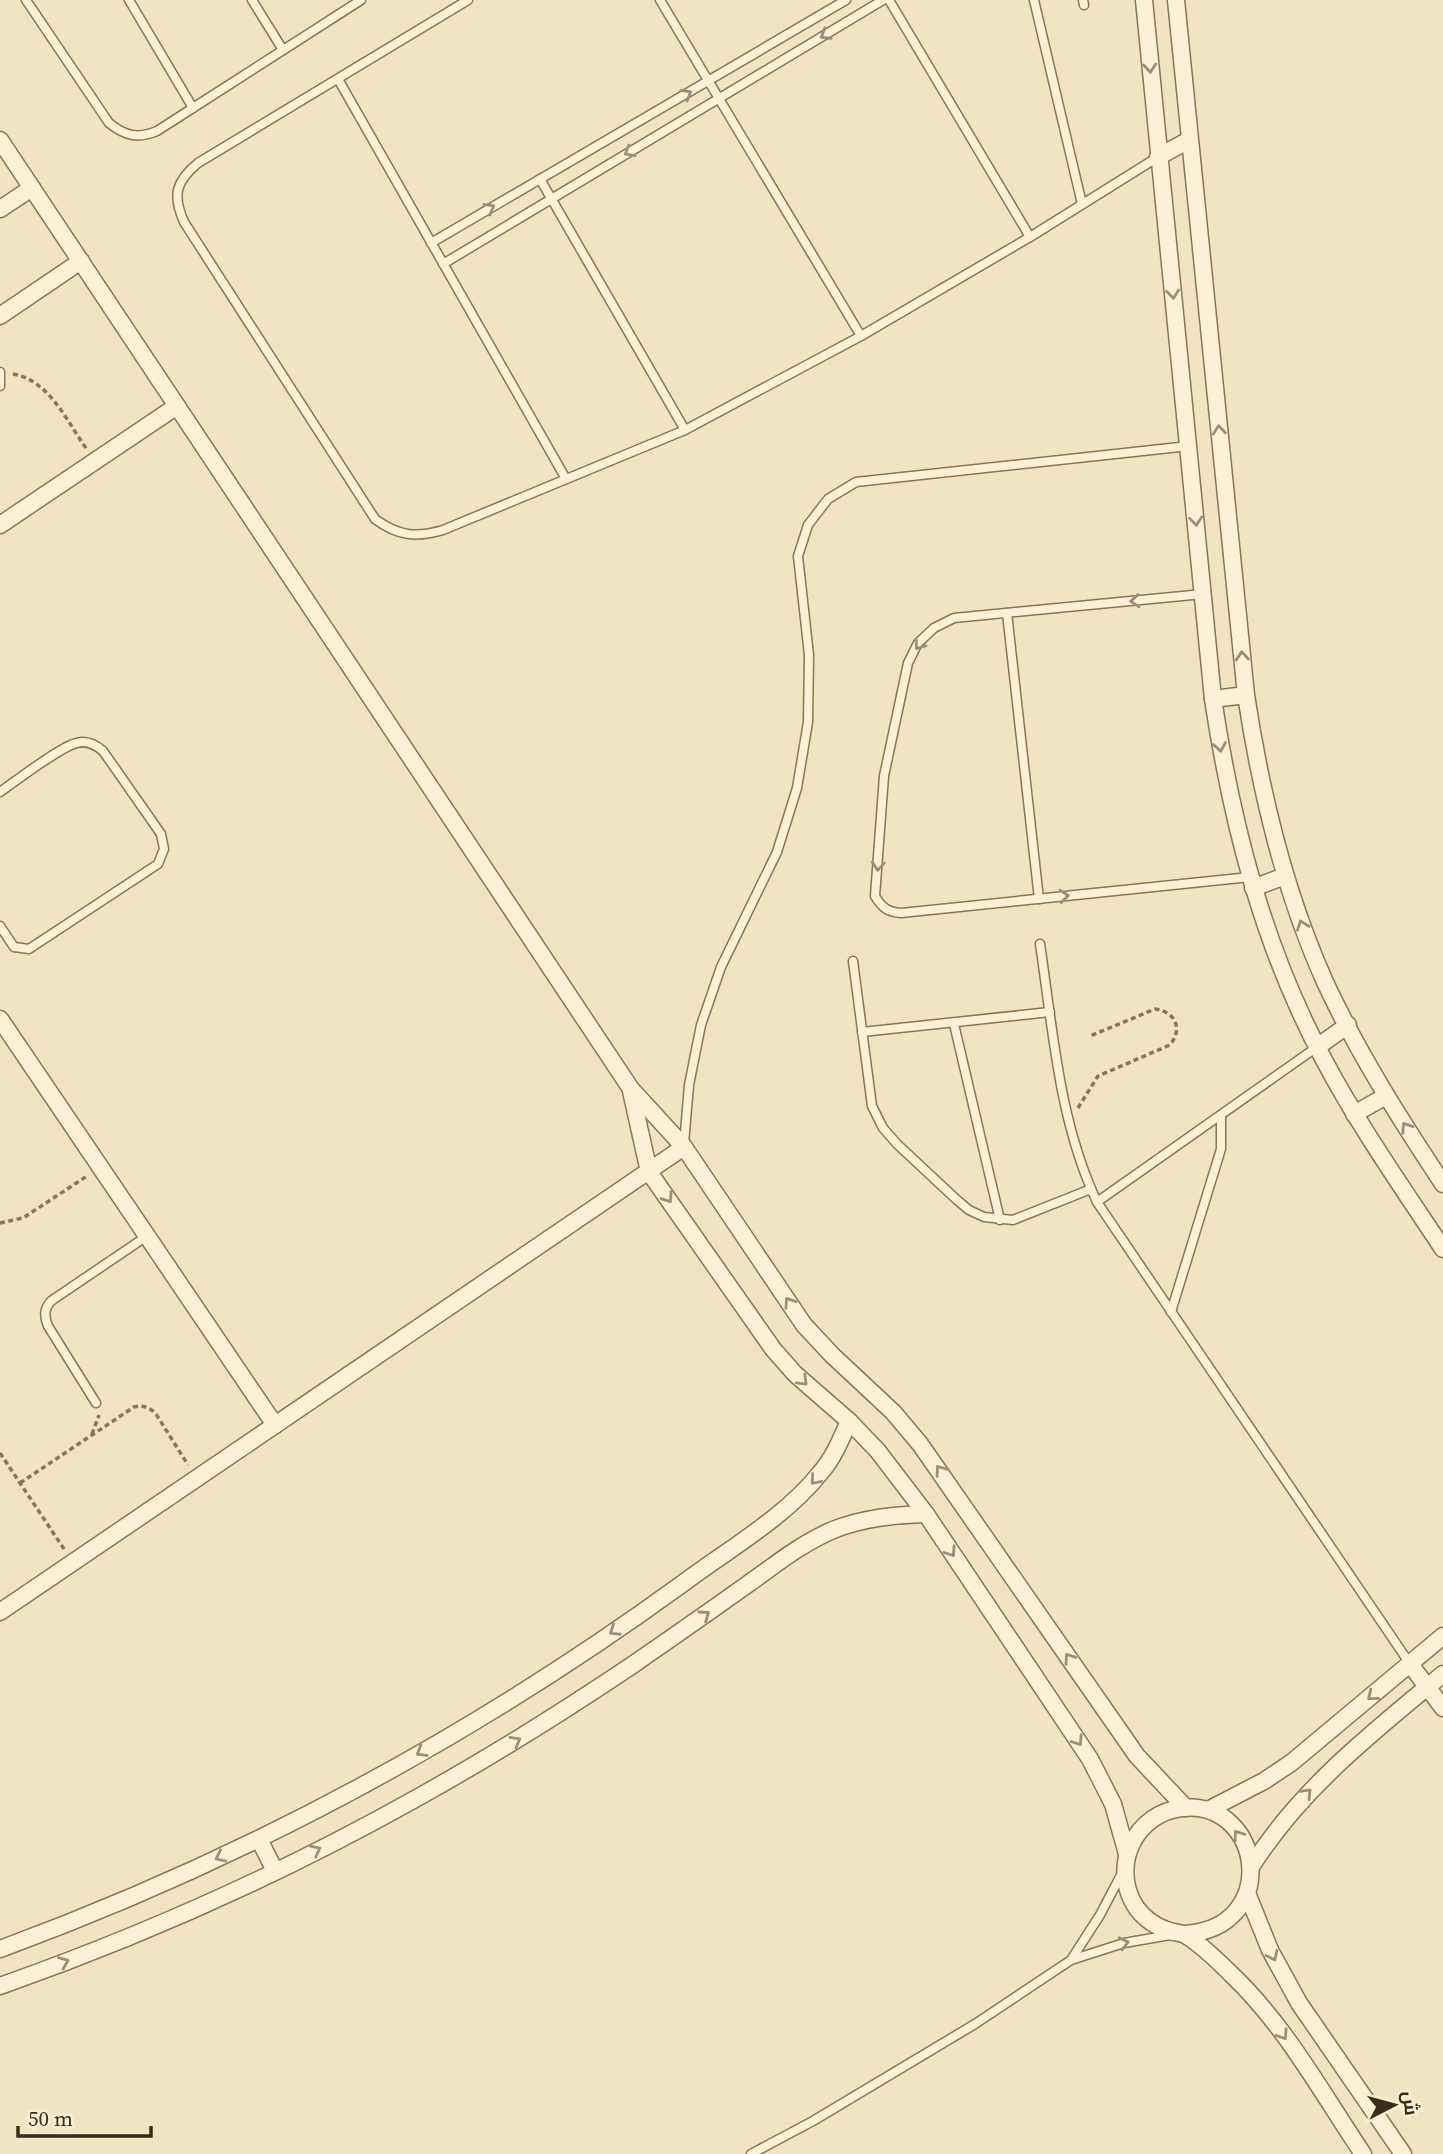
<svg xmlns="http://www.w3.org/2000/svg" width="1443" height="2154" viewBox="0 0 1443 2154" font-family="'Source Serif 4',Cairo,serif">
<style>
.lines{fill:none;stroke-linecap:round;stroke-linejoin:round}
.lane-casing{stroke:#8e7357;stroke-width:11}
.street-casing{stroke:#8e7357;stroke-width:19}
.path{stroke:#8e7357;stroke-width:3.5;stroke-dasharray:5 3.5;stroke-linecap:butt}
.lane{stroke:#fcf0d6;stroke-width:8}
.street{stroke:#fcf0d6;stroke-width:16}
.oneway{stroke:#9c8e7a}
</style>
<rect width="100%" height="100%" fill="#f2e3c2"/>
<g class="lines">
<g class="lane-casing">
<g id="lane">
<path d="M 26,0 L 109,123 C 125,136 138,139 157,131 L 361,0"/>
<polyline points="129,0 193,108"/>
<polyline points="252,0 283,50"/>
<path d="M 468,0 L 198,163 C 176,181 172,195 184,222 L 375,519 C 398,536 416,538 443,530 L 685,430 L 861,336 L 1030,237 L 1158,157"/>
<polyline points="660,0 861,336"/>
<polyline points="889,0 1030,237"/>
<polyline points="1034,0 1082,204"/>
<polyline points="1083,0 1084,5"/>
<polyline points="338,79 566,479"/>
<polyline points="540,179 685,430"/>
<polyline points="431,243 846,0"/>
<polyline points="443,264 883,0"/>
<polyline points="0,372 0,386"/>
<path d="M 1203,594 L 954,618 L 934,628 L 918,643 L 908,663 L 884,776 L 875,896 C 882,908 888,912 901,913 L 1250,877"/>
<polyline points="1007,613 1039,899"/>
<path d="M 0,792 C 16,781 61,746 77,743 C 87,740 96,745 103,751 L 161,834 L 164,849 L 158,864 L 29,949 L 14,947 L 0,926"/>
<path d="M 1040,944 C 1053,1030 1059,1122 1097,1202 L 1410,1664"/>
<polyline points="853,961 872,1106 883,1128 897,1144 957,1200 969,1210 984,1217 1013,1220 1091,1189"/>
<polyline points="954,1024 1000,1220"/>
<polyline points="862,1032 1050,1012"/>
<polyline points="684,1144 689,1085 701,1025 721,967 777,852 797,788 808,722 809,655 798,556 808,525 828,499 856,482 1189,446"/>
<polyline points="1097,1202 1317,1047"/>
<polyline points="1171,1312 1221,1149 1221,1116"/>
<path d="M 96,1403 L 48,1326 C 44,1316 44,1309 51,1301 L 147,1236"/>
<polyline points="1071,1960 1100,1915 1122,1873"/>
<polyline points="751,2154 813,2121 975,2024 1071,1960 1124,1943 1170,1935"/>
</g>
</g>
<g class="street-casing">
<g id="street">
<path d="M 1144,0 L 1213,699 C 1232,824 1263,947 1324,1060 C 1359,1126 1402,1187 1443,1249"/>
<path d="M 1176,0 L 1246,695 C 1261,794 1284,891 1325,982 C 1358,1053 1400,1119 1443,1184"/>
<polyline points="0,140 631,1089 684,1147 804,1325 832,1355 893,1412 920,1444 1137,1756 1186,1808"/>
<polyline points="1158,157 1189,140"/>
<polyline points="0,209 32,188"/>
<polyline points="0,316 81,261"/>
<polyline points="0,525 177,406"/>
<polyline points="1213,699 1246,695"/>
<polyline points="1253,888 1285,876"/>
<polyline points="0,1019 275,1425"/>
<polyline points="1317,1047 1348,1025"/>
<polyline points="631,1091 649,1172 773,1349 795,1374 849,1421 877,1450 926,1514 1090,1759 1113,1804 1127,1854"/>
<polyline points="1354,1114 1386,1096"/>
<polyline points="0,1612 684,1147"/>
<polyline points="1410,1664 1443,1708"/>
<polyline points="1208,1810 1264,1781 1291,1763 1443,1636"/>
<polyline points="259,1839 275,1871"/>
<path d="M 1251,1867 C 1300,1789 1373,1732 1443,1674"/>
<polyline points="1247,1893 1270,1950 1299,2003 1403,2154"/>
<path d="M 1185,1934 C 1281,1928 1264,1800 1182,1808 C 1136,1813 1111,1864 1134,1904 C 1141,1916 1154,1926 1167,1930 C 1173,1933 1181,1932 1187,1936 C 1203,1946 1218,1961 1231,1974 C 1285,2025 1322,2093 1363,2154"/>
<path d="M 0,1949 C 242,1860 473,1736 682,1584 C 726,1551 787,1516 821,1472 C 834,1457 841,1439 849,1421"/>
<path d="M 0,1986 C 142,1936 283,1873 415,1799 C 489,1758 561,1713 631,1666 C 670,1639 709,1612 748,1584 C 775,1565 802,1543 833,1530 C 863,1518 894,1515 926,1514"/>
</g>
</g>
<g class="path">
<path d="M 13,374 C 49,380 66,420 86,448"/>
<path d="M 1078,1108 L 1098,1076 L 1170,1045 C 1183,1029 1176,1012 1155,1009 L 1090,1036"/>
<polyline points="0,1223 23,1218 87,1176"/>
<polyline points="92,1434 99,1415"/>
<polyline points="0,1453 64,1549"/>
<path d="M 20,1483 L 134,1407 C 143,1405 149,1407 156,1414 L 188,1465"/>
</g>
<use href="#lane" class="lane"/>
<use href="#street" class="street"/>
</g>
<defs><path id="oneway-chevron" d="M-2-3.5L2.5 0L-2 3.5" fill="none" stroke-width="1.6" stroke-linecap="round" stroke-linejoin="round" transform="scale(1.75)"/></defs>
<g class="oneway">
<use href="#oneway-chevron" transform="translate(825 35) rotate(149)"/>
<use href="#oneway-chevron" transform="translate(1150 68) rotate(85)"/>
<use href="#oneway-chevron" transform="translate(687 94) rotate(-30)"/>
<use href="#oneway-chevron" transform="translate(629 152) rotate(150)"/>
<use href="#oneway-chevron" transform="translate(490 208) rotate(-30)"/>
<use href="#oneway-chevron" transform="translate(1173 294) rotate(84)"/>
<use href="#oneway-chevron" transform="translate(1219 430) rotate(-96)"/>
<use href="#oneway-chevron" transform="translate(1196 521) rotate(84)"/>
<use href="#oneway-chevron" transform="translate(1135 601) rotate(175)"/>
<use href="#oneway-chevron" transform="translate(919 645) rotate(126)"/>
<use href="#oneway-chevron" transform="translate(1242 656) rotate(-95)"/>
<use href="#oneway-chevron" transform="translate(1220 747) rotate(81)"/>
<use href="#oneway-chevron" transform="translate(878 866) rotate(94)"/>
<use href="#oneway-chevron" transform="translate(1064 896) rotate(-6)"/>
<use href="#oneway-chevron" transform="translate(1302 925) rotate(-110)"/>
<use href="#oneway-chevron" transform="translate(1406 1127) rotate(-123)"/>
<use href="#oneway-chevron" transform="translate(668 1198) rotate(55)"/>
<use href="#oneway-chevron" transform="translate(789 1302) rotate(-124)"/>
<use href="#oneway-chevron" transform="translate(803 1381) rotate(44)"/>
<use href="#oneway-chevron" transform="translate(940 1470) rotate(-126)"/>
<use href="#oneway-chevron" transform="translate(815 1480) rotate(131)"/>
<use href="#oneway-chevron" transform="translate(951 1552) rotate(56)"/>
<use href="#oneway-chevron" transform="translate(705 1615) rotate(-35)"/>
<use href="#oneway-chevron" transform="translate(614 1631) rotate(146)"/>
<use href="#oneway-chevron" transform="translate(1069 1658) rotate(-125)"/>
<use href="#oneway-chevron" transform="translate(1372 1696) rotate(140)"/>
<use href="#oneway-chevron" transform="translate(516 1741) rotate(-30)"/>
<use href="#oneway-chevron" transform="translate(1078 1741) rotate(56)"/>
<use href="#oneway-chevron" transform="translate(421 1752) rotate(149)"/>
<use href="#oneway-chevron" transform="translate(1307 1793) rotate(-46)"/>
<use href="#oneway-chevron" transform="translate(1238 1835) rotate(-125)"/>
<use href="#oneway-chevron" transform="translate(316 1850) rotate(-27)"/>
<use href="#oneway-chevron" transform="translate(220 1857) rotate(155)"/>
<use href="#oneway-chevron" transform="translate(1124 1943) rotate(-14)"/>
<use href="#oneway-chevron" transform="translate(1273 1956) rotate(64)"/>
<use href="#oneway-chevron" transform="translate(64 1962) rotate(-22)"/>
<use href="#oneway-chevron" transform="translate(1283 2035) rotate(56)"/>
</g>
<g transform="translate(1394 2105) rotate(84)" stroke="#f9edd2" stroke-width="5" paint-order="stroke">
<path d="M0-5L12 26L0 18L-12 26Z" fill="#3c2b1d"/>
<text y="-10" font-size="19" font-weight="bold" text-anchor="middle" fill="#3c2b1d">ش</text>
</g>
<path d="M18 2126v10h133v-10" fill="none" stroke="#3c2b1d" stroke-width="3.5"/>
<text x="28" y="2126" font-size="21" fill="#3c2b1d" stroke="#f9edd2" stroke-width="5" paint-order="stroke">50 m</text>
</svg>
